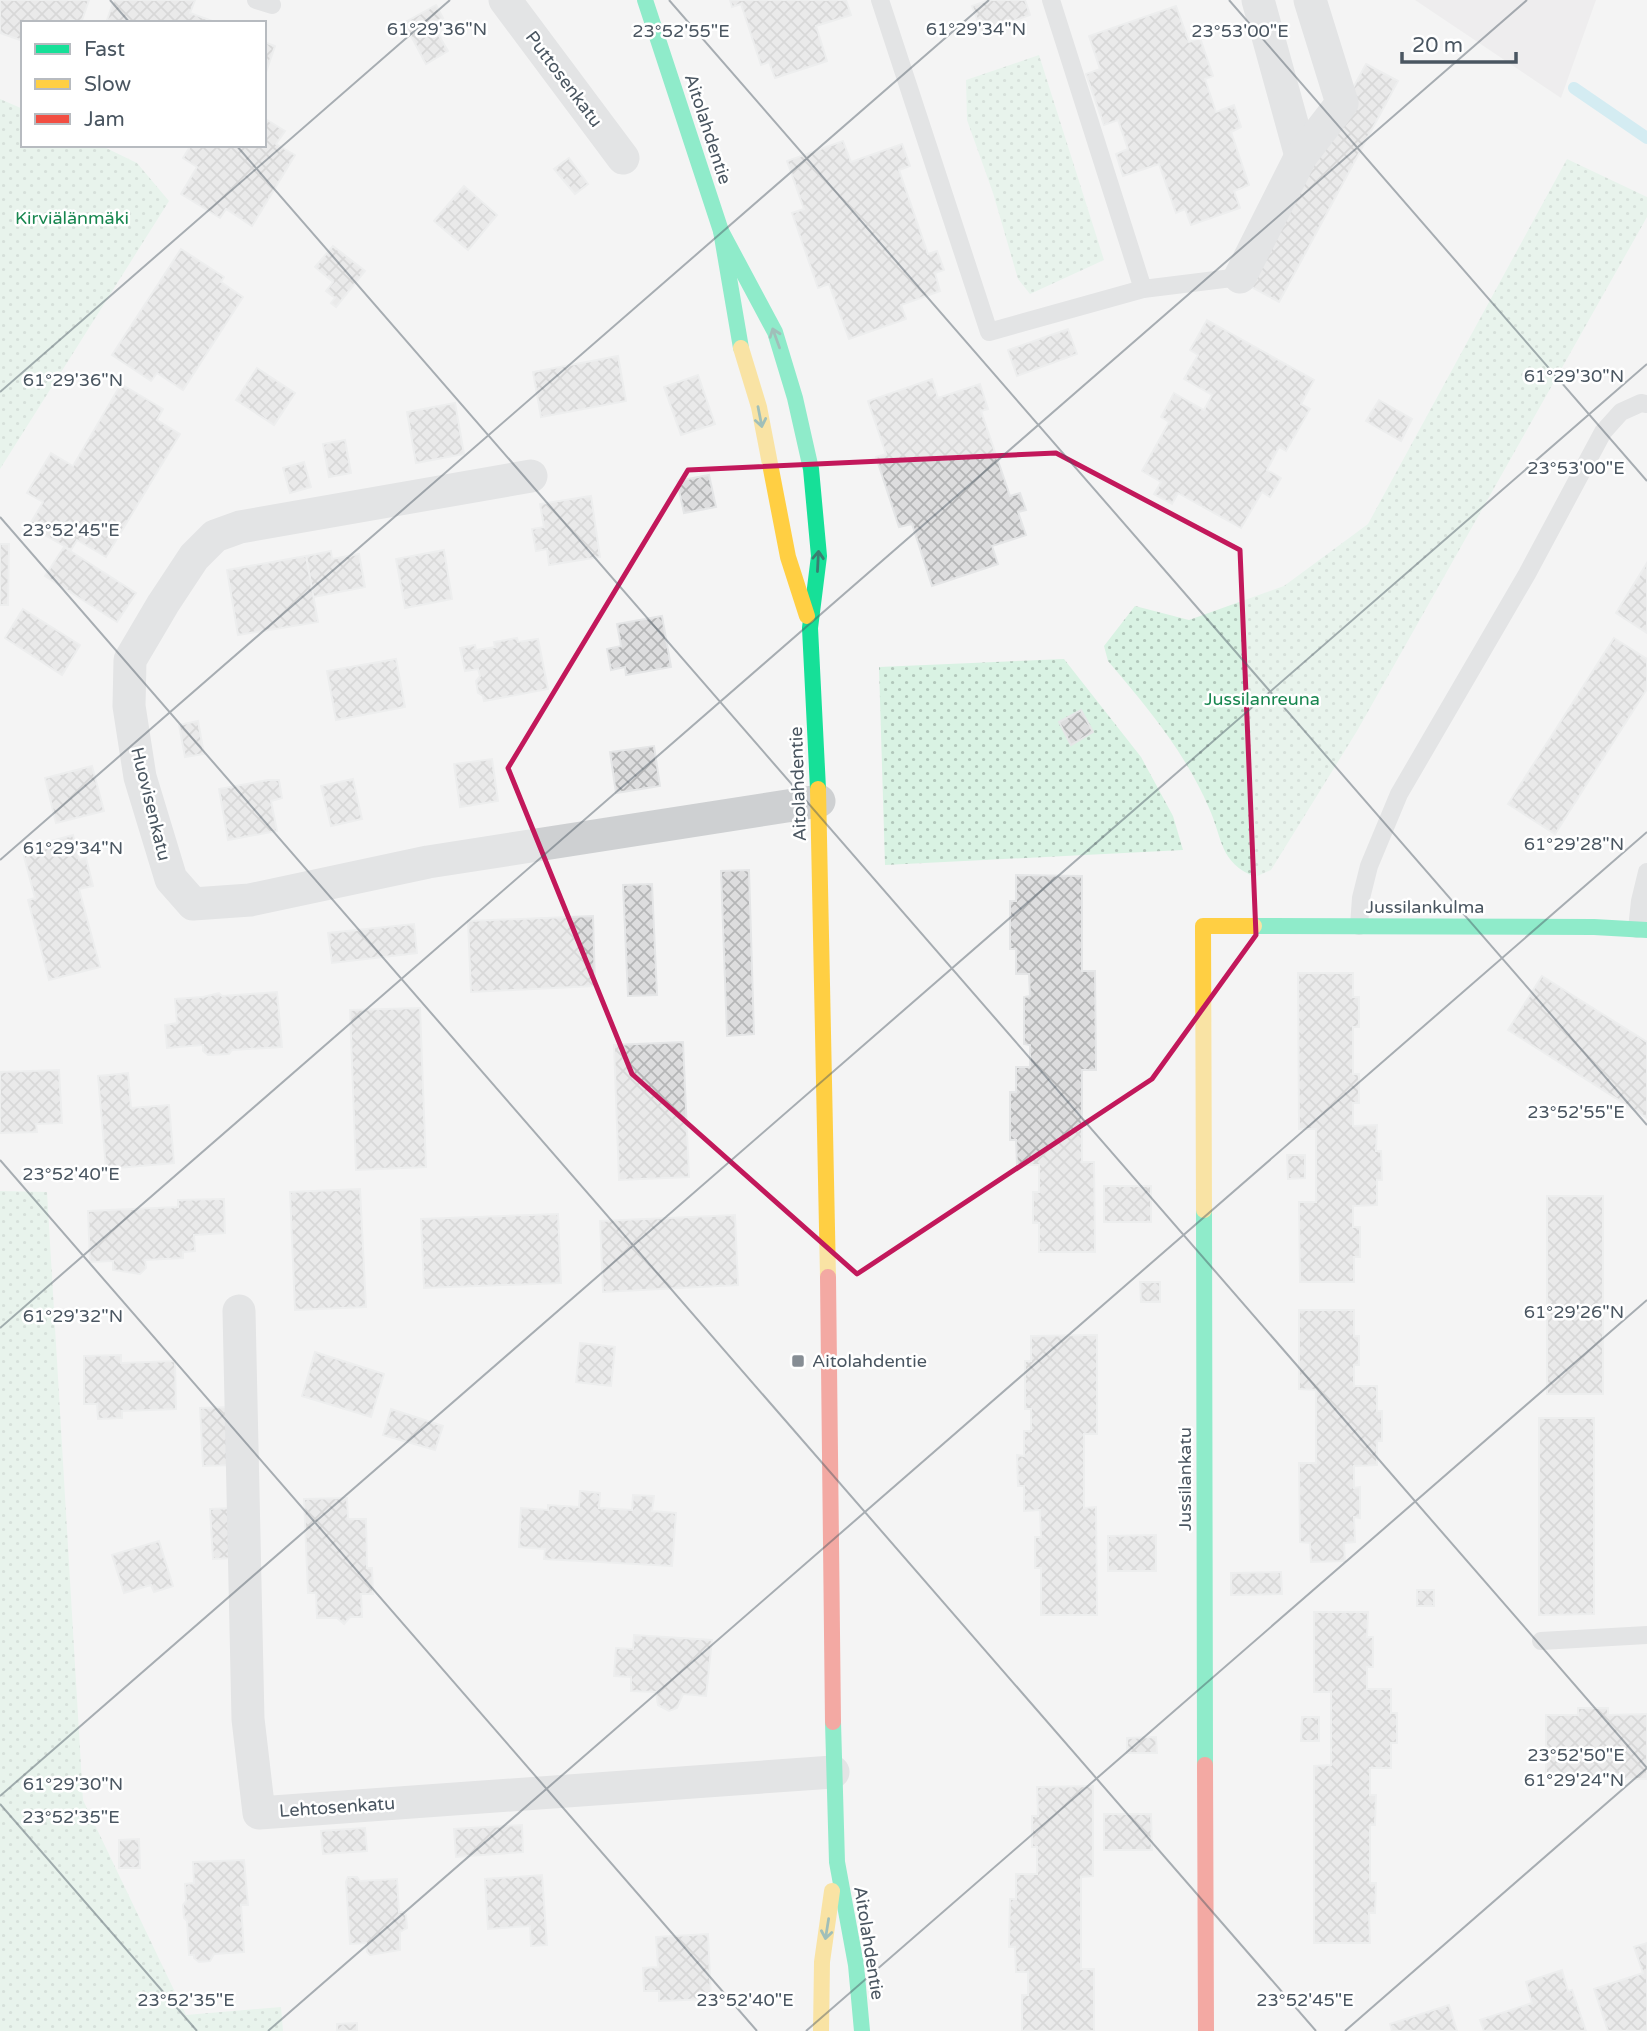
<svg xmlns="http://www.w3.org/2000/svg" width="1647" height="2031" viewBox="0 0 1647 2031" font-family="'Varela Round',sans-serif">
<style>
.education{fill:#e6e5e6}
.park{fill:url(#park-dots)}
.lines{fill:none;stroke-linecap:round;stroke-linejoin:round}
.stream{stroke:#aee2f0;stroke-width:12}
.building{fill:url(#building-cross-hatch);stroke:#e5e6e7;stroke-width:2}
.lane{stroke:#ced0d2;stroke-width:18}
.street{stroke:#ced0d2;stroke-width:33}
.fast{stroke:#16e098;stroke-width:16}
.slow{stroke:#ffcf43;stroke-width:16}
.jam{stroke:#f24e42;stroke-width:16}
.oneway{stroke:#3a7f72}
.marked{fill:none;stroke:#c2185b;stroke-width:5;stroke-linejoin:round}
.ticks{fill:none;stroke:#4a5661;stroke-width:2;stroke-opacity:0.45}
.poi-dot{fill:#868d94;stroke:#fff;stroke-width:2.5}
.labels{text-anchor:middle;stroke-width:5;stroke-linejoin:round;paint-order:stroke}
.street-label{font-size:18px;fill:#4a5661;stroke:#fff}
.park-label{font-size:18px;fill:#17864f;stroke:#fff}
.poi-label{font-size:18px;fill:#4a5661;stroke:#fff;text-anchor:start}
.ticks-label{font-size:18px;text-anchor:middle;fill:#4a5661;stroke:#fff;stroke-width:5;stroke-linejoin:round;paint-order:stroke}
</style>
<defs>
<pattern id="park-dots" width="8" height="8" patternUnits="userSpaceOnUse" patternTransform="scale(1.75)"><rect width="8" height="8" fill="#d9f2e3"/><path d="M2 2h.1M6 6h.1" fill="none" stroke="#b2c7bb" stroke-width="1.8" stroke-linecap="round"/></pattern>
<pattern id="building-cross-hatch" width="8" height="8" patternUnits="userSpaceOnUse" patternTransform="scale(1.75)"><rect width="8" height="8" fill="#ddddde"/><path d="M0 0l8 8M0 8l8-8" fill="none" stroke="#b5b6b7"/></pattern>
</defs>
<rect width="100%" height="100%" fill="#f4f4f4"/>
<polygon class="education" points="1415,0 1596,0 1561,98"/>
<g class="park">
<polygon points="1039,55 1104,260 1030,294 1018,279 993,193 967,120 966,80"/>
<polygon points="0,99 23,109 23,145 100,145 137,163 169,201 0,469"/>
<path d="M 1567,159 L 1647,197 L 1647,217 L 1357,731 L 1271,870 L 1255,877 C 1219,862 1223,839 1209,808 C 1185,752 1147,707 1108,661 L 1104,646 L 1135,606 L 1189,620 L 1284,586 L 1368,524 Z"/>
<polygon points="1064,659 1141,757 1173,816 1183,850 885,865 879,667"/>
<polygon points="0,1191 47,1192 83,1800 186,2015 281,2007 283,2031 0,2031"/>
</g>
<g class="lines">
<polyline class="stream" points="1574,88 1647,138"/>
</g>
<g class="building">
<polygon points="0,0 89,0 81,23 70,19 68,23 23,23 23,41 0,33"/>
<polygon points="114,0 195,0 190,13 215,22 106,23"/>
<polygon points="730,0 846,0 851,15 816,26 827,61 775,78 769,62 761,65 741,4 732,7"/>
<polygon points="989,0 1025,0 1030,15 982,32 972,6"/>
<polygon points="436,5 443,18 432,24 448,51 426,64 404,23"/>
<polygon points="1176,6 1189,42 1200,38 1213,76 1205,79 1216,112 1234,105 1241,127 1231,132 1249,185 1234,191 1240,208 1191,225 1185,209 1176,213 1159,164 1123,176 1116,154 1128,149 1118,120 1104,125 1086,74 1100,69 1089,36"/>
<polygon points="264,42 275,46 264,78"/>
<polygon points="1366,64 1398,81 1279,302 1246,284"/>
<polygon points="264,118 285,131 276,144 295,155 252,226 226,209 220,218 181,194 197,167 183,158 191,145 264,145"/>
<polygon points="843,141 851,162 902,144 910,166 899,170 928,254 937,251 944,270 935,273 940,291 901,305 906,319 849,339 829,284 818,288 792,213 804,209 787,161"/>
<polygon points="569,158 588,184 575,194 554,169"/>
<polygon points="464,186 497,215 468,250 434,221"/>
<polygon points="333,246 365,271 336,307 331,303 335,298 326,291 333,282 315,267"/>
<polygon points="181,249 224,277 221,282 243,297 183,390 157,373 151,381 112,355"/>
<polygon points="1207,320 1314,380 1301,404 1310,409 1286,451 1279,447 1267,470 1281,478 1270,497 1262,492 1241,528 1178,493 1172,504 1154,494 1161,482 1142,471 1169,422 1161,417 1174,393 1204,410 1212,395 1184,379 1198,355 1190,350"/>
<polygon points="1068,329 1077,354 1017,376 1008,350"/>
<polygon points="618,356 626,401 541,417 533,372"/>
<polygon points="257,368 295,393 274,425 236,400"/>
<polygon points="698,375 715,424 681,435 664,387"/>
<polygon points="932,379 938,398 980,384 988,409 981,411 1010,496 1020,493 1026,510 1018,512 1026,535 992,546 998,564 932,586 912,524 899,527 876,457 886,454 868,401"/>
<polygon points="121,384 163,409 157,420 180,434 106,557 77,540 71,550 29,526 43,502 27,493 51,453 73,466"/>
<polygon points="1379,400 1412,419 1401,441 1366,421"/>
<polygon points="455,403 464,454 416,463 407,412"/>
<polygon points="345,440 351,473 329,477 323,444"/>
<polygon points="304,462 311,487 290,493 283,468"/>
<polygon points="709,475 716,507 684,513 677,481"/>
<polygon points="591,496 600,557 549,565 547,549 536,551 532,529 544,527 540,504"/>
<polygon points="0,544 9,544 8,605 0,605"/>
<polygon points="64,547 136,593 117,622 45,576"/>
<polygon points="444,550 452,599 405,608 396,559"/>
<polygon points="331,551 332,559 359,554 365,587 313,597 306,556"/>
<polygon points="306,556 318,622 238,635 227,570"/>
<polygon points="1647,563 1647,633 1616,613"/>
<polygon points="23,609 80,645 62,675 5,638"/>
<polygon points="662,616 671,667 626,675 625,667 611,670 607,649 621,646 617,624"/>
<polygon points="517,638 518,642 538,639 548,689 484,701 483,696 478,693 476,681 480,676 478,669 465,671 460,648 475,645 476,650 495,647 494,642"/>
<polygon points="1614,638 1647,659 1647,689 1555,834 1508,804"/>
<polygon points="396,659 405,707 336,720 327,671"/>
<polygon points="1081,710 1093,732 1071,745 1059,722"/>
<polygon points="198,721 204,754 185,757 179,725"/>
<polygon points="654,746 660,786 616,793 610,752"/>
<polygon points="492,759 498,801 460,807 454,764"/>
<polygon points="92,766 104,811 56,823 45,778"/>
<polygon points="353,779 362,819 331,826 321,786"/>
<polygon points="268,780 279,780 282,798 271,801 277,831 228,840 219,789"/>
<polygon points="73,835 79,860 86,858 93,886 79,889 100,967 49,980 28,900 35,898 22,849"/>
<polygon points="749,870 754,1034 727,1036 721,871"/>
<polygon points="1016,875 1082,876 1082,971 1095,971 1096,1070 1082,1070 1082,1162 1094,1162 1095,1252 1039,1252 1039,1223 1033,1223 1033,1192 1039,1192 1039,1165 1017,1165 1016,1140 1010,1140 1010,1092 1016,1092 1016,1067 1030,1067 1030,1045 1024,1044 1024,997 1030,996 1029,974 1016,974 1016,949 1010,949 1010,901 1016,901"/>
<polygon points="652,884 657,995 628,996 623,885"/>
<polygon points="593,916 595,986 471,992 468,921"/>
<polygon points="414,924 417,953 332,963 328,933"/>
<polygon points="1298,973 1353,973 1353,997 1359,997 1359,1027 1353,1027 1353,1074 1359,1074 1359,1103 1353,1103 1353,1126 1377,1125 1376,1151 1381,1151 1382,1180 1377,1180 1377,1205 1353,1206 1353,1227 1360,1227 1360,1257 1354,1257 1354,1282 1300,1282 1299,1202 1316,1202 1316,1129 1299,1129"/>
<polygon points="1542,976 1647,1042 1647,1118 1508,1030"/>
<polygon points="277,992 282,1047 232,1050 229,1054 208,1055 203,1051 203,1045 167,1048 165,1025 177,1023 175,999 203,997 219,993 222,996"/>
<polygon points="420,1008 426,1167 356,1170 350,1010"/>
<polygon points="683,1042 689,1177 619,1180 614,1045"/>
<polygon points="59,1070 62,1123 36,1124 37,1132 0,1133 0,1072"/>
<polygon points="128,1073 131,1108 169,1105 174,1163 106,1169 98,1076"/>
<polygon points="1287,1155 1305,1155 1305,1178 1288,1179"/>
<rect x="1104" y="1186" width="47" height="36"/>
<polygon points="360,1189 366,1307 295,1310 290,1192"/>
<rect x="1547" y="1196" width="56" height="198"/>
<polygon points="224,1199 225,1233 194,1235 195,1251 183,1252 183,1258 145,1260 146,1268 140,1274 113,1270 113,1261 90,1262 88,1211 178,1207 178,1200"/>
<polygon points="558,1214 561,1283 424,1288 421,1219"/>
<polygon points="735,1215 738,1285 603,1292 600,1221"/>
<polygon points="1140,1282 1160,1282 1160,1302 1141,1302"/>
<polygon points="1299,1310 1354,1310 1354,1336 1359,1336 1359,1365 1354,1365 1354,1386 1377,1386 1377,1411 1382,1411 1382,1441 1377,1441 1377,1465 1354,1466 1354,1488 1360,1487 1360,1518 1354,1517 1355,1542 1344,1543 1345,1561 1311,1562 1310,1543 1300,1542 1299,1463 1316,1463 1316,1390 1299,1389"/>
<polygon points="1091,1335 1097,1335 1097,1434 1084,1434 1084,1508 1096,1507 1097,1615 1041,1615 1041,1568 1035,1568 1035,1537 1041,1537 1040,1510 1024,1511 1024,1486 1018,1486 1017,1455 1024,1456 1024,1431 1031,1431 1031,1409 1025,1409 1025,1361 1031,1361 1031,1336"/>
<polygon points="580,1343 615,1347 611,1386 576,1382"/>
<polygon points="315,1352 384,1374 371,1417 302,1396"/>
<polygon points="121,1355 121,1363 175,1361 176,1409 122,1411 122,1418 98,1419 97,1404 84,1404 84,1356"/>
<polygon points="230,1407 232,1465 203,1466 200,1408"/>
<polygon points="391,1409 443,1426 435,1450 383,1435"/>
<polygon points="1539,1418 1594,1418 1594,1614 1539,1615"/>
<polygon points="580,1491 600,1493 599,1508 632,1510 633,1495 654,1496 652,1511 676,1513 672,1566 544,1559 545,1549 519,1547 521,1508 548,1510 548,1505 579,1507"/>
<polygon points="347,1498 348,1519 366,1519 367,1568 372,1568 373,1594 361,1594 362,1617 350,1617 344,1624 337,1618 317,1618 316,1593 308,1593 304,1499"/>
<polygon points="235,1508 238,1558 213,1559 210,1509"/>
<polygon points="1156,1535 1156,1571 1108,1571 1108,1536"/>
<polygon points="159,1541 173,1586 154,1592 151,1585 124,1593 112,1555"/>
<polygon points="1281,1572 1282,1594 1231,1595 1231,1573"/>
<rect x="1417" y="1590" width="17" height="16"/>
<polygon points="1314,1612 1368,1612 1367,1637 1373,1637 1373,1667 1367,1667 1367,1689 1391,1689 1391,1713 1397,1713 1397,1743 1391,1743 1391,1768 1370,1768 1370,1795 1376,1795 1375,1825 1370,1825 1370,1883 1376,1883 1375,1913 1369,1913 1370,1943 1314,1943 1314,1766 1331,1765 1331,1692 1314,1692"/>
<polygon points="634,1635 712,1640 706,1696 683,1694 677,1708 669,1711 658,1705 656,1692 631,1691 631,1677 614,1676 616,1648 633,1649"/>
<polygon points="1578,1708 1608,1708 1608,1715 1647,1714 1647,1779 1546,1779 1546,1715 1578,1715"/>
<polygon points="1302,1717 1319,1717 1319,1741 1301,1741"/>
<polygon points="1156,1737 1157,1753 1127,1753 1127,1738"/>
<polygon points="1093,1786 1093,1876 1081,1877 1081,1969 1094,1969 1094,2031 1022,2031 1022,1995 1028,1995 1028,1972 1016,1972 1015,1947 1009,1947 1010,1899 1016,1899 1016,1874 1037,1874 1037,1847 1032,1847 1032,1816 1038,1816 1037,1787"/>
<polygon points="1104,1814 1151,1814 1152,1850 1104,1850"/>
<polygon points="522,1825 523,1852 456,1857 454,1829"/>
<polygon points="365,1828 367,1851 323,1854 321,1831"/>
<polygon points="139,1839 140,1868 119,1868 119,1840"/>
<polygon points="244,1860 248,1905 241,1905 244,1952 214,1954 210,1961 199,1962 194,1958 194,1955 189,1955 187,1921 184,1918 183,1905 186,1901 185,1884 194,1883 193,1862"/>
<polygon points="542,1875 547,1945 531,1946 530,1926 488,1929 485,1879"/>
<polygon points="348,1877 357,1877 360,1881 397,1879 399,1912 403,1912 406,1915 407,1928 400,1932 400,1950 370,1955 367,1952 366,1943 350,1944 346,1882"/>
<polygon points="708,1934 711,1999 659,2001 659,1991 644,1991 643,1968 658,1967 656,1937"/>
<polygon points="1647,1943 1647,2031 1608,2031 1594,1989 1643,1973 1634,1947"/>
<polygon points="1562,1970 1568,1991 1572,1990 1586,2031 1484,2031 1480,2020 1532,2003 1526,1982"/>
<polygon points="1449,2005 1457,2031 1392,2031 1390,2024"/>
<polygon points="357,2023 357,2031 337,2031 337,2024"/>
</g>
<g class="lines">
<g class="lane">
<polyline points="256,0 272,5"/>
<polyline points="880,0 989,332 1143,289 1240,277"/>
<polyline points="1051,0 1143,289"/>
<polyline points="1359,926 1361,898 1369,866 1399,794 1527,574 1603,432 1621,412 1641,403 1647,404"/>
<polyline points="1637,929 1640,901 1647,872"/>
<polyline points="1541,1641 1647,1635"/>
</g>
<g class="street">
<polyline points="505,0 623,158"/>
<polyline points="1258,0 1301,156"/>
<polyline points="1240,277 1301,156 1342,103 1310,0"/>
<polyline points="531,476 240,527 215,536 194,557 163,604 130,660 129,706 140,777 171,879 193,904 250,900 428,862 819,801"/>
<polyline points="239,1311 248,1719 259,1813 833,1772"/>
</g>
<g class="fast">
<polyline points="645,0 721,231 741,348"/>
<polyline points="721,231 775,332 795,398 811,469 819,556 810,628 818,789"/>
<polyline points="1254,926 1594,927 1647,930"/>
<polyline points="1204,1210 1205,1765"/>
<polyline points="833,1722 837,1862 856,1965 862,2031"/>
</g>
<g class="slow">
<polyline points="741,348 759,407 788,557 807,616"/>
<polyline points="818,789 828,1277"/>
<polyline points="1204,1210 1203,926 1254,926"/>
<polyline points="821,2031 822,1962 832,1891"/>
</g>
<g class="jam">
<polyline points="828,1277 833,1722"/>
<polyline points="1205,1765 1206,2031"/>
</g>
</g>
<defs><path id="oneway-shaft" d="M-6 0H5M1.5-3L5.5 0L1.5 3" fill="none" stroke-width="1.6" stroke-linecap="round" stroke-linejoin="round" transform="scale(1.75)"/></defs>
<g class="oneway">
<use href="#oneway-shaft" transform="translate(776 338) rotate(-110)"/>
<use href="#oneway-shaft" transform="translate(760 417) rotate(79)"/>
<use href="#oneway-shaft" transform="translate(818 561) rotate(-87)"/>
<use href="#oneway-shaft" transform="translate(827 1929) rotate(99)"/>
</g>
<path d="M0 0H1647V2031H0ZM 1056,453 L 1240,550 L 1256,935 L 1152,1079 L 857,1274 L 632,1074 L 508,768 L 688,470 Z" fill="#f4f4f4" fill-opacity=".55" fill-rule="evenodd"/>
<path class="marked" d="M 1056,453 L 1240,550 L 1256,935 L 1152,1079 L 857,1274 L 632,1074 L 508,768 L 688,470 Z"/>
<path class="ticks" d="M 110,0 L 130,23M 669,0 L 1647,1125M 1229,0 L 1647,481M 236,145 L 1647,1768M 0,392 L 450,0M 0,517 L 1316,2031M 0,860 L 989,0M 0,1160 L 757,2031M 0,1328 L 1527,0M 0,1796 L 1647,364M 0,1804 L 197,2031M 268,2031 L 1647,832M 806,2031 L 1647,1300M 1345,2031 L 1647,1768"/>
<rect class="poi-dot" x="791" y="1354" width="14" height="14" rx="3.5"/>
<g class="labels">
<g class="street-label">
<text transform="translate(564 79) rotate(53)" y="6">Puttosenkatu</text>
<text transform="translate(708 129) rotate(72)" y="6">Aitolahdentie</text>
<text transform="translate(798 784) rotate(-92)" y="6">Aitolahdentie</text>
<text transform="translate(151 804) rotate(76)" y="6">Huovisenkatu</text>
<text x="1425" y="913">Jussilankulma</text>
<text transform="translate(1185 1479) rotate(-90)" y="6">Jussilankatu</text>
<text transform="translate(337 1807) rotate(-4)" y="6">Lehtosenkatu</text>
<text transform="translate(869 1943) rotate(81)" y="6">Aitolahdentie</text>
</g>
<g class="park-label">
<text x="72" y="224">Kirviälänmäki</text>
<text x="1262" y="705">Jussilanreuna</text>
</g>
<g class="poi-label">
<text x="812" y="1367">Aitolahdentie</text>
</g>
</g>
<g class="ticks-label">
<text x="976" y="35">61°29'34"N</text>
<text x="437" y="35">61°29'36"N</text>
<text x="1240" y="37">23°53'00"E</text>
<text x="681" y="37">23°52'55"E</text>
<text x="1574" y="382">61°29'30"N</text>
<text x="73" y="386">61°29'36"N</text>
<text x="1576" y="474">23°53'00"E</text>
<text x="71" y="536">23°52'45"E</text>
<text x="1574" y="850">61°29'28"N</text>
<text x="73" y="854">61°29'34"N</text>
<text x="1576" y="1118">23°52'55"E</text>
<text x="71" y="1180">23°52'40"E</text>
<text x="1574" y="1318">61°29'26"N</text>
<text x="73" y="1322">61°29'32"N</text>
<text x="1576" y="1761">23°52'50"E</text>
<text x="1574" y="1786">61°29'24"N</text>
<text x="73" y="1790">61°29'30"N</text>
<text x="71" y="1823">23°52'35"E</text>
<text x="186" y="2006">23°52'35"E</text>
<text x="745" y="2006">23°52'40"E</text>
<text x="1305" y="2006">23°52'45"E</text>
</g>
<rect x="21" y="21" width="245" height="126" fill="#ffffff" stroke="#b7bbc0" stroke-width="2"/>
<rect x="35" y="44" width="35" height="10" fill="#16e098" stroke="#b7bbc0" stroke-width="2"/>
<text x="84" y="56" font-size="21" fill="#4a5661">Fast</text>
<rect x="35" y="79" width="35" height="10" fill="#ffcf43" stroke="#b7bbc0" stroke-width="2"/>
<text x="84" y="91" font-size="21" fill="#4a5661">Slow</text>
<rect x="35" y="114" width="35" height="10" fill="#f24e42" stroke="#b7bbc0" stroke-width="2"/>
<text x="84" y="126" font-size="21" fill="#4a5661">Jam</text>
<path d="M1402 52v10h114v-10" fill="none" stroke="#4a5661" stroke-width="3.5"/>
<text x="1412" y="52" font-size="21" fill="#4a5661" stroke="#ffffff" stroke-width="5" paint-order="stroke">20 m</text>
</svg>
